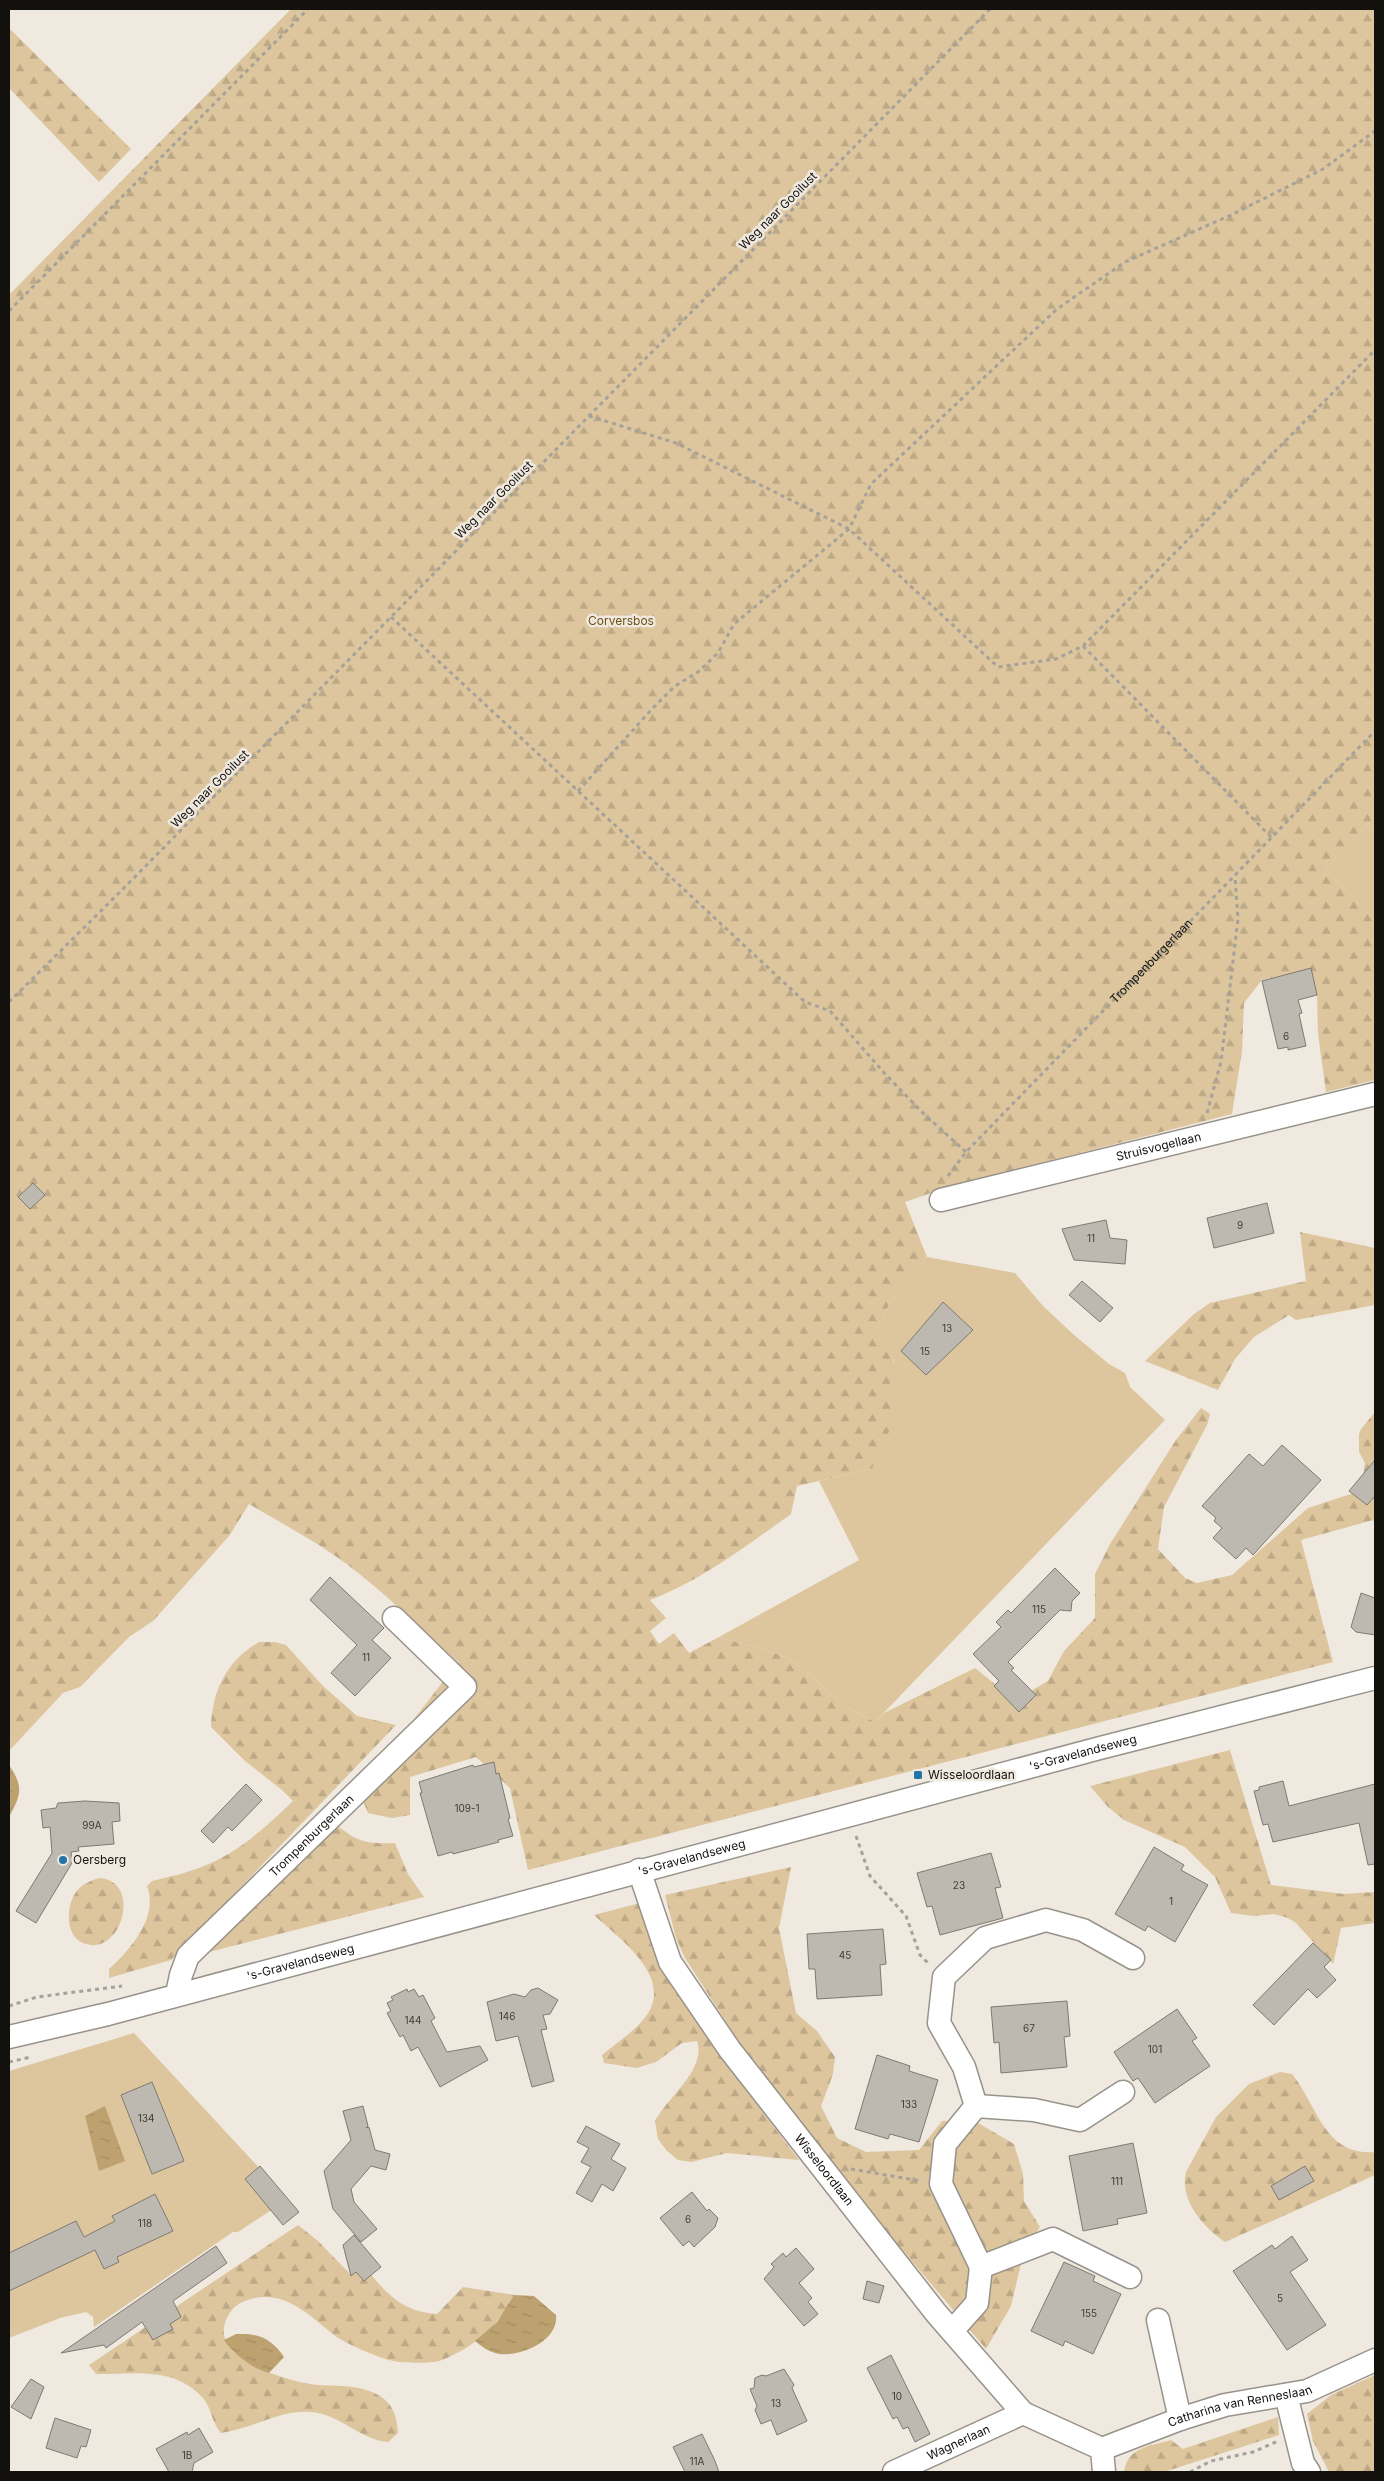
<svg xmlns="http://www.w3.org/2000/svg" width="1384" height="2481" viewBox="0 0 1384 2481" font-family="Inter,sans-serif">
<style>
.green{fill:#ddc69d}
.forest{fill:url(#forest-firs)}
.water{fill:url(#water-ripples)}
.building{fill:#beb9b0;stroke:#7e7971}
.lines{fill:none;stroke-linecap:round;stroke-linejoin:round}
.minor-casing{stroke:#98938a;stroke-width:25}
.path{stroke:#a6a19a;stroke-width:3;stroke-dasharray:4 4;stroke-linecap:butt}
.minor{stroke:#fff;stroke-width:22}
.poi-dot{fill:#2375a6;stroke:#efe9e0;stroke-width:2}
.labels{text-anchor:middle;stroke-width:5;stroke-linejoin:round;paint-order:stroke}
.number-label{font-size:10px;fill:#3e3b36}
.street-label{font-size:12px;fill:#13110e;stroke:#efe9e0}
.park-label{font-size:12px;fill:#6e5216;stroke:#efe9e0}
.poi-label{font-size:12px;fill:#13110e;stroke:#efe9e0;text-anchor:start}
</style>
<defs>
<pattern id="forest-firs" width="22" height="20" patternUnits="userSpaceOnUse" patternTransform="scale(1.25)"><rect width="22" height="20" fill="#ddc69d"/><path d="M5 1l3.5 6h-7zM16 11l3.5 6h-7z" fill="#bda986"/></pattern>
<pattern id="water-ripples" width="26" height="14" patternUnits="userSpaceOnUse" patternTransform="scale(1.25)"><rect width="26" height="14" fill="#bda270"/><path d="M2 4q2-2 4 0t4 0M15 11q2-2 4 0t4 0" fill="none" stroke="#a28a60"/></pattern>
</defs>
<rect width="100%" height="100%" fill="#efe9e0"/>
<g class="green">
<polygon points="1375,817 1375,913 1367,913 1325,869"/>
<polygon points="927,1257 1015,1273 1043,1306 1074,1335 1109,1364 1125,1373 1130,1387 1165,1420 875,1722 846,1707 796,1663 778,1654 719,1637 859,1560 819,1481 871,1469 894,1361 882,1343 877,1328 891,1301"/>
<polygon points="134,2033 288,2199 238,2232 233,2232 94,2327 93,2317 86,2312 60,2318 9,2338 9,2071"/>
</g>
<g class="forest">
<path d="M 291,9 L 1375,9 L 1375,817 L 1325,869 L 1367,913 L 1375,913 L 1375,1080 L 1326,1092 L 1318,1034 L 1317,995 L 1311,969 L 1262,980 L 1244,1003 L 1242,1051 L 1232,1114 L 954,1185 L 905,1202 L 927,1257 L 891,1301 L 877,1328 C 882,1342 890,1351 894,1363 C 903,1388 889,1448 871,1469 L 797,1486 L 791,1514 C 746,1546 701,1581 650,1600 L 666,1618 L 650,1631 L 659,1644 L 674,1633 L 689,1653 L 719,1637 L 778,1654 L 796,1663 L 846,1707 L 875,1722 L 884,1713 L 975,1668 L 996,1685 L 1020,1697 L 1048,1681 L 1064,1651 L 1095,1618 L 1095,1574 L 1110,1544 L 1176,1440 L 1201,1408 L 1210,1414 L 1207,1425 L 1164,1507 L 1158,1549 L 1185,1578 L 1197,1583 L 1232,1575 L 1308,1508 L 1354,1493 L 1361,1486 L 1365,1463 L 1359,1452 L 1359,1434 L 1361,1429 L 1375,1412 L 1375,1525 L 1373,1520 L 1301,1540 L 1333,1662 L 528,1870 L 510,1788 L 476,1757 L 410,1777 L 410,1815 L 392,1818 L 368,1813 L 359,1791 L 458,1662 C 421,1630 387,1594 348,1565 C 317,1542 283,1524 249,1504 L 229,1536 L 153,1621 L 129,1637 L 80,1687 L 63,1693 L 9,1751 L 9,295 Z"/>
<polygon points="9,28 131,149 99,182 9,88"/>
<polygon points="1300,1232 1375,1248 1375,1305 1296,1320 1289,1315 1254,1337 1235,1359 1218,1390 1145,1361 1194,1314 1210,1303 1306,1281"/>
<path d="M 259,1642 L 275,1642 L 286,1645 L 323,1686 L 357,1716 L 396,1725 L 171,1960 L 109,1978 L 109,1969 C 130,1950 159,1917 147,1886 L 152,1881 C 169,1877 187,1873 204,1866 C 239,1852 266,1827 293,1801 L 282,1790 L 245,1761 L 211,1727 C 212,1691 227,1660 259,1642 Z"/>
<polygon points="1230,1750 1271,1885 1344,1894 1375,1892 1375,1923 1341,1928 1333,1964 1296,1923 1288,1918 1274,1914 1253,1916 1231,1913 1215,1877 1185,1847 1124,1820 1107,1806 1090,1786"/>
<path d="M 335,1824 C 358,1842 365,1844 395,1843 L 408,1874 L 424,1897 L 209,1952 Z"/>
<polygon points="791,1867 779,1928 796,2013 817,2031 835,2057 833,2074 821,2106 837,2138 866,2152 919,2150 942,2121 973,2120 1014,2144 1023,2174 1024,2201 1040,2227 1024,2251 1011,2306 986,2349 846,2183 746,2053 685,1958 676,1938 665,1895"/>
<path d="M 99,1878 C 143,1880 122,1959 83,1943 C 65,1936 66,1905 76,1892 C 82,1884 90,1881 99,1878 Z"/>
<path d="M 640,1903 L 667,1969 L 730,2069 L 799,2160 L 727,2153 L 691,2162 L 678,2160 L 667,2151 L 658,2139 L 655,2121 C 667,2098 707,2069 697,2041 L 682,2043 L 656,2062 L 637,2068 L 604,2063 L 602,2055 C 615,2044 632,2033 643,2020 C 678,1980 621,1940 594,1915 Z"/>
<path d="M 1280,2072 L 1292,2074 C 1318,2106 1324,2156 1375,2152 L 1375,2175 L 1225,2242 C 1204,2228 1179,2200 1186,2172 L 1216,2117 L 1249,2084 Z"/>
<path d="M 298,2225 L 318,2241 L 350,2274 L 365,2268 C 388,2294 400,2311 437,2314 L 463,2287 L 514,2295 C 502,2319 483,2339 459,2352 C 452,2355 446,2359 439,2361 C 430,2364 398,2363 389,2360 C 375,2356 346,2344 334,2335 C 311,2317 288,2292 255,2298 C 247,2300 237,2303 232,2310 C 199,2353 273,2376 304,2383 C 327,2388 356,2382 378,2395 C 393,2403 397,2417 398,2433 L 388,2442 C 360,2440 339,2413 310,2412 C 279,2410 252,2429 221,2433 C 212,2423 211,2408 204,2399 C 175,2366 136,2374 96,2374 L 89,2365 Z"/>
<polygon points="1375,2375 1375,2472 1329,2472 1313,2441 1307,2414 1331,2395"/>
<path d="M 1278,2417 L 1279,2435 L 1164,2472 L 1124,2472 C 1128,2446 1149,2447 1171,2440 L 1183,2449 Z"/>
</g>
<g class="water">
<path d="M 9,1765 C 24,1787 21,1795 9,1817 Z"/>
<polygon points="105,2106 125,2161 99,2171 85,2116"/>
<path d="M 514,2295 L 534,2296 L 556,2315 C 559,2342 517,2359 495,2353 C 488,2351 481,2346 475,2341 L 497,2322 Z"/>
<path d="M 236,2334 C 258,2333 271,2338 284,2357 L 269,2373 C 252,2368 234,2355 224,2340 Z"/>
</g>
<g class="building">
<polygon points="1311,968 1317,995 1298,1000 1302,1013 1299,1014 1306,1046 1288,1050 1288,1047 1278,1049 1262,981"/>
<polygon points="33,1183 45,1195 30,1209 18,1197"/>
<polygon points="1267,1203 1274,1233 1214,1248 1207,1218"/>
<polygon points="1106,1220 1110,1238 1127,1240 1125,1264 1074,1260 1062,1229"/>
<polygon points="1082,1281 1113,1308 1100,1322 1069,1295"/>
<polygon points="943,1302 973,1330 926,1375 901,1351"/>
<polygon points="1282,1445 1321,1480 1253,1555 1246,1548 1236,1559 1213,1538 1222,1528 1214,1521 1216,1518 1202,1506 1249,1454 1263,1466"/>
<polygon points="1375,1460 1375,1496 1367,1505 1349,1491"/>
<polygon points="1055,1568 1080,1593 1072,1601 1071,1611 1060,1610 1008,1662 1014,1668 1011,1670 1036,1695 1019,1712 994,1686 999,1681 973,1654 1001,1627 996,1622 1008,1610 1011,1613"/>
<polygon points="330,1577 384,1628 372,1640 391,1658 355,1696 331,1673 357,1645 310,1600"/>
<polygon points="1361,1593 1375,1598 1375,1635 1356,1632 1351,1627"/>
<polygon points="494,1762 496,1774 499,1773 510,1818 508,1819 513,1836 498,1840 499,1842 453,1854 452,1852 438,1856 420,1793 422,1793 419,1782 473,1765 474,1767"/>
<polygon points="1283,1781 1289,1806 1375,1784 1375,1864 1368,1865 1359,1823 1273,1842 1268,1824 1263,1825 1254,1791 1259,1790 1259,1787"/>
<polygon points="246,1784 262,1800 232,1831 228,1827 213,1843 201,1831"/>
<polygon points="85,1801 119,1803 120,1821 112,1822 114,1844 78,1847 79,1851 71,1852 72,1863 36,1923 16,1911 52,1853 50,1827 43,1828 41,1810 56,1808 58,1803"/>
<polygon points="1154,1847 1184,1865 1181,1870 1208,1885 1175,1942 1148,1926 1145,1931 1115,1914"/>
<polygon points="991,1853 1001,1887 995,1888 1003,1918 940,1935 932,1906 927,1907 917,1873"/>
<polygon points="883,1929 886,1964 880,1965 882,1995 817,1999 815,1969 809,1969 807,1934"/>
<polygon points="1313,1943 1331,1960 1324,1967 1336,1980 1317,1998 1308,1989 1274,2025 1253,2005"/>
<polygon points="538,1988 558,2000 550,2014 543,2015 547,2029 541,2030 554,2081 532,2087 518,2036 496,2041 487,2002 514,1994 525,1997 531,1990"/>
<polygon points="407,1989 408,1992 414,1989 419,1997 423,1995 435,2018 431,2021 447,2052 480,2046 488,2060 440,2087 418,2047 411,2051 403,2035 400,2037 387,2013 391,2011 387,2003 393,2000 391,1997"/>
<polygon points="1067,2001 1070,2036 1064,2037 1067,2067 1001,2073 999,2042 994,2043 991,2007"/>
<polygon points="1177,2009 1197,2038 1192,2041 1210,2066 1155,2103 1138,2078 1133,2081 1114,2052"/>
<polygon points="877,2055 910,2066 909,2071 938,2080 919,2142 890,2134 888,2139 855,2129"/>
<polygon points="152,2082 184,2161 152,2174 121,2095"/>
<polygon points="363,2106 368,2126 366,2128 369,2127 375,2150 390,2154 386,2170 371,2166 351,2189 354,2202 377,2229 361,2242 333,2209 324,2171 351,2140 343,2111"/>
<polygon points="586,2126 620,2144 611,2159 626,2168 613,2191 602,2184 592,2202 576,2193 591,2167 581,2162 589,2148 577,2142"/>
<polygon points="1133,2143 1147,2213 1117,2219 1118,2224 1083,2231 1069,2156"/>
<polygon points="260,2166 299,2212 283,2225 245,2179"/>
<polygon points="1305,2166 1314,2181 1279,2200 1271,2186"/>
<polygon points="692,2192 707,2211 709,2209 718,2218 715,2227 694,2247 689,2241 683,2246 660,2218"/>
<polygon points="155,2194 173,2231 117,2257 119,2262 104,2269 95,2250 9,2291 9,2253 76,2221 84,2237 115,2221 112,2216"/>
<polygon points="354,2235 381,2267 364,2281 356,2272 351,2276 343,2245"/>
<polygon points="1292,2236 1308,2260 1290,2272 1326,2325 1287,2350 1233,2271 1272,2245 1275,2249"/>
<polygon points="216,2246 227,2263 173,2301 181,2317 170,2324 173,2329 153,2340 142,2322 106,2348 104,2345 61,2353"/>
<polygon points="796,2248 814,2269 799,2283 812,2298 808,2302 818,2314 804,2326 764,2279 774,2267 771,2264 783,2253 786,2257"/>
<polygon points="1064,2262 1095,2276 1093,2281 1121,2294 1093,2354 1065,2341 1063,2346 1031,2331"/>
<polygon points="867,2281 884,2286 879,2303 863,2299"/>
<polygon points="891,2355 930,2434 915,2442 908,2427 903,2429 897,2417 893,2419 867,2368"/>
<polygon points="784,2369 794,2385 792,2388 807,2421 777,2435 771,2420 761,2424 755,2410 757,2406 750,2389 754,2388 755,2378 762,2375 766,2376"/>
<polygon points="31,2379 44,2387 31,2419 11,2407"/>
<polygon points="55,2418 91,2430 86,2447 81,2446 77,2458 46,2448"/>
<polygon points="199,2428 213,2452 194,2463 192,2472 169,2472 156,2449 187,2432 188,2435"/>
<polygon points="702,2434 715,2461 719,2472 685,2472 673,2447"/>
</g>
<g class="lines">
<g class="minor-casing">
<g id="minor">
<path id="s2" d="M 941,1200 L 1375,1094"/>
<path id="s3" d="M 639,1870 L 670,1962 L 730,2050 L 936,2313 L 1023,2413 L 1102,2449 L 1104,2472"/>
<path id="s4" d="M 177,1994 L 181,1975 L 188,1956 L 465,1687 L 394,1618"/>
<path id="s5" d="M 9,2037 L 108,2014 L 1100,1748 L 1375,1678"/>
<polyline points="976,2106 964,2067 939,2023 944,1977 985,1938 1046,1920 1083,1930 1133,1958"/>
<polyline points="981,2267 941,2184 945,2144 976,2106 1034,2110 1080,2120 1123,2092"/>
<polyline points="1158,2320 1180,2419"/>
<polyline points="952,2331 977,2303 981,2267 1053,2239 1130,2277"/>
<polyline points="1286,2395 1303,2463 1309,2472"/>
<path id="s6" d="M 1102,2449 L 1180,2419 L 1225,2405 L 1307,2391 L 1375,2360"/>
<path id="s7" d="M 894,2472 L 1023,2413"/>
</g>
</g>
<g class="path">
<polyline points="9,311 308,9"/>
<polyline points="589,416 676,443 849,529 998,667 1056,659 1083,646 1375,350"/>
<polyline points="391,617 805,1002 830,1011 887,1076 925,1115 966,1152"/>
<polyline points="1083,646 1272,838"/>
<polyline points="578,791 652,709 675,686 698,672 718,653 734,624 849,529 871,484 1057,309 1125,262 1231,215 1323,169 1375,131"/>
<polyline points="9,1002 119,893 990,9"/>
<polyline points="1207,1113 1221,1062 1238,919 1235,877"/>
<path id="s1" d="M 948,1176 L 966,1152 L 1375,731"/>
<polyline points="856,1836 870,1876 906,1916 920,1955 928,1963"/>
<polyline points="9,2006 37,1997 122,1986"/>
<polyline points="9,2062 31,2057"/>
<polyline points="851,2169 921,2181"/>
<polyline points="1190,2472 1211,2461 1253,2452 1276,2442"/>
</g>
<use href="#minor" class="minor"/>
</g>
<g class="poi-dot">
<rect x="913" y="1770" width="10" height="10" rx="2.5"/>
<circle cx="63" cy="1860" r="5"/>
</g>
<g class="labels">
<g class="number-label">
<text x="1286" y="1040">6</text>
<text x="1240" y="1229">9</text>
<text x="1091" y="1242">11</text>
<text x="947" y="1332">13</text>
<text x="925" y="1355">15</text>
<text x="1039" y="1613">115</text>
<text x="366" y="1661">11</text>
<text x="467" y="1812">109-1</text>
<text x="92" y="1829">99A</text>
<text x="959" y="1889">23</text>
<text x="1171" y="1905">1</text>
<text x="845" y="1959">45</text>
<text x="507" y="2020">146</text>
<text x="413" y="2024">144</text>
<text x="1029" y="2032">67</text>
<text x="1155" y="2053">101</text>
<text x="909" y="2108">133</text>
<text x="146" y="2122">134</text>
<text x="1117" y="2185">111</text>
<text x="688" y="2223">6</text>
<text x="145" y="2227">118</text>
<text x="1280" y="2302">5</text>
<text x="1089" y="2317">155</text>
<text x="897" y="2400">10</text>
<text x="776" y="2407">13</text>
<text x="187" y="2459">1B</text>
<text x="697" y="2465">11A</text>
</g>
<g class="street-label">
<text transform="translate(778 211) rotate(-45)" y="4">Weg naar Gooilust</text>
<text transform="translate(494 500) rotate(-45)" y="4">Weg naar Gooilust</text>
<text transform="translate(210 789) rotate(-45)" y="4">Weg naar Gooilust</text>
<text dy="4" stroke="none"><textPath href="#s1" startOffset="296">Trompenburgerlaan</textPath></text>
<text dy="4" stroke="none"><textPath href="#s2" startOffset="224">Struisvogellaan</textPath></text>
<text dy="4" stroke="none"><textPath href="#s5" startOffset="1111">'s-Gravelandseweg</textPath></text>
<text dy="4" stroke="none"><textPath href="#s4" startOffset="212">Trompenburgerlaan</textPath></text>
<text dy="4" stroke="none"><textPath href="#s5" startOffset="706">'s-Gravelandseweg</textPath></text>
<text dy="4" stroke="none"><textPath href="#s5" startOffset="301">'s-Gravelandseweg</textPath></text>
<text dy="4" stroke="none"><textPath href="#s3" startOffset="356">Wisseloordlaan</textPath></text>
<text dy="4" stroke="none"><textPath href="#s6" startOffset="145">Catharina van Renneslaan</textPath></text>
<text dy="4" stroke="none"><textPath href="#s7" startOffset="71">Wagnerlaan</textPath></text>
</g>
<g class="park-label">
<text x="621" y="625">Corversbos</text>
</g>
<g class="poi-label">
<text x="928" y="1779">Wisseloordlaan</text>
<text x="73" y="1864">Oersberg</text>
</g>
</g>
<rect width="1384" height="2481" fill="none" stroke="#13110e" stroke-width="20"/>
</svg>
